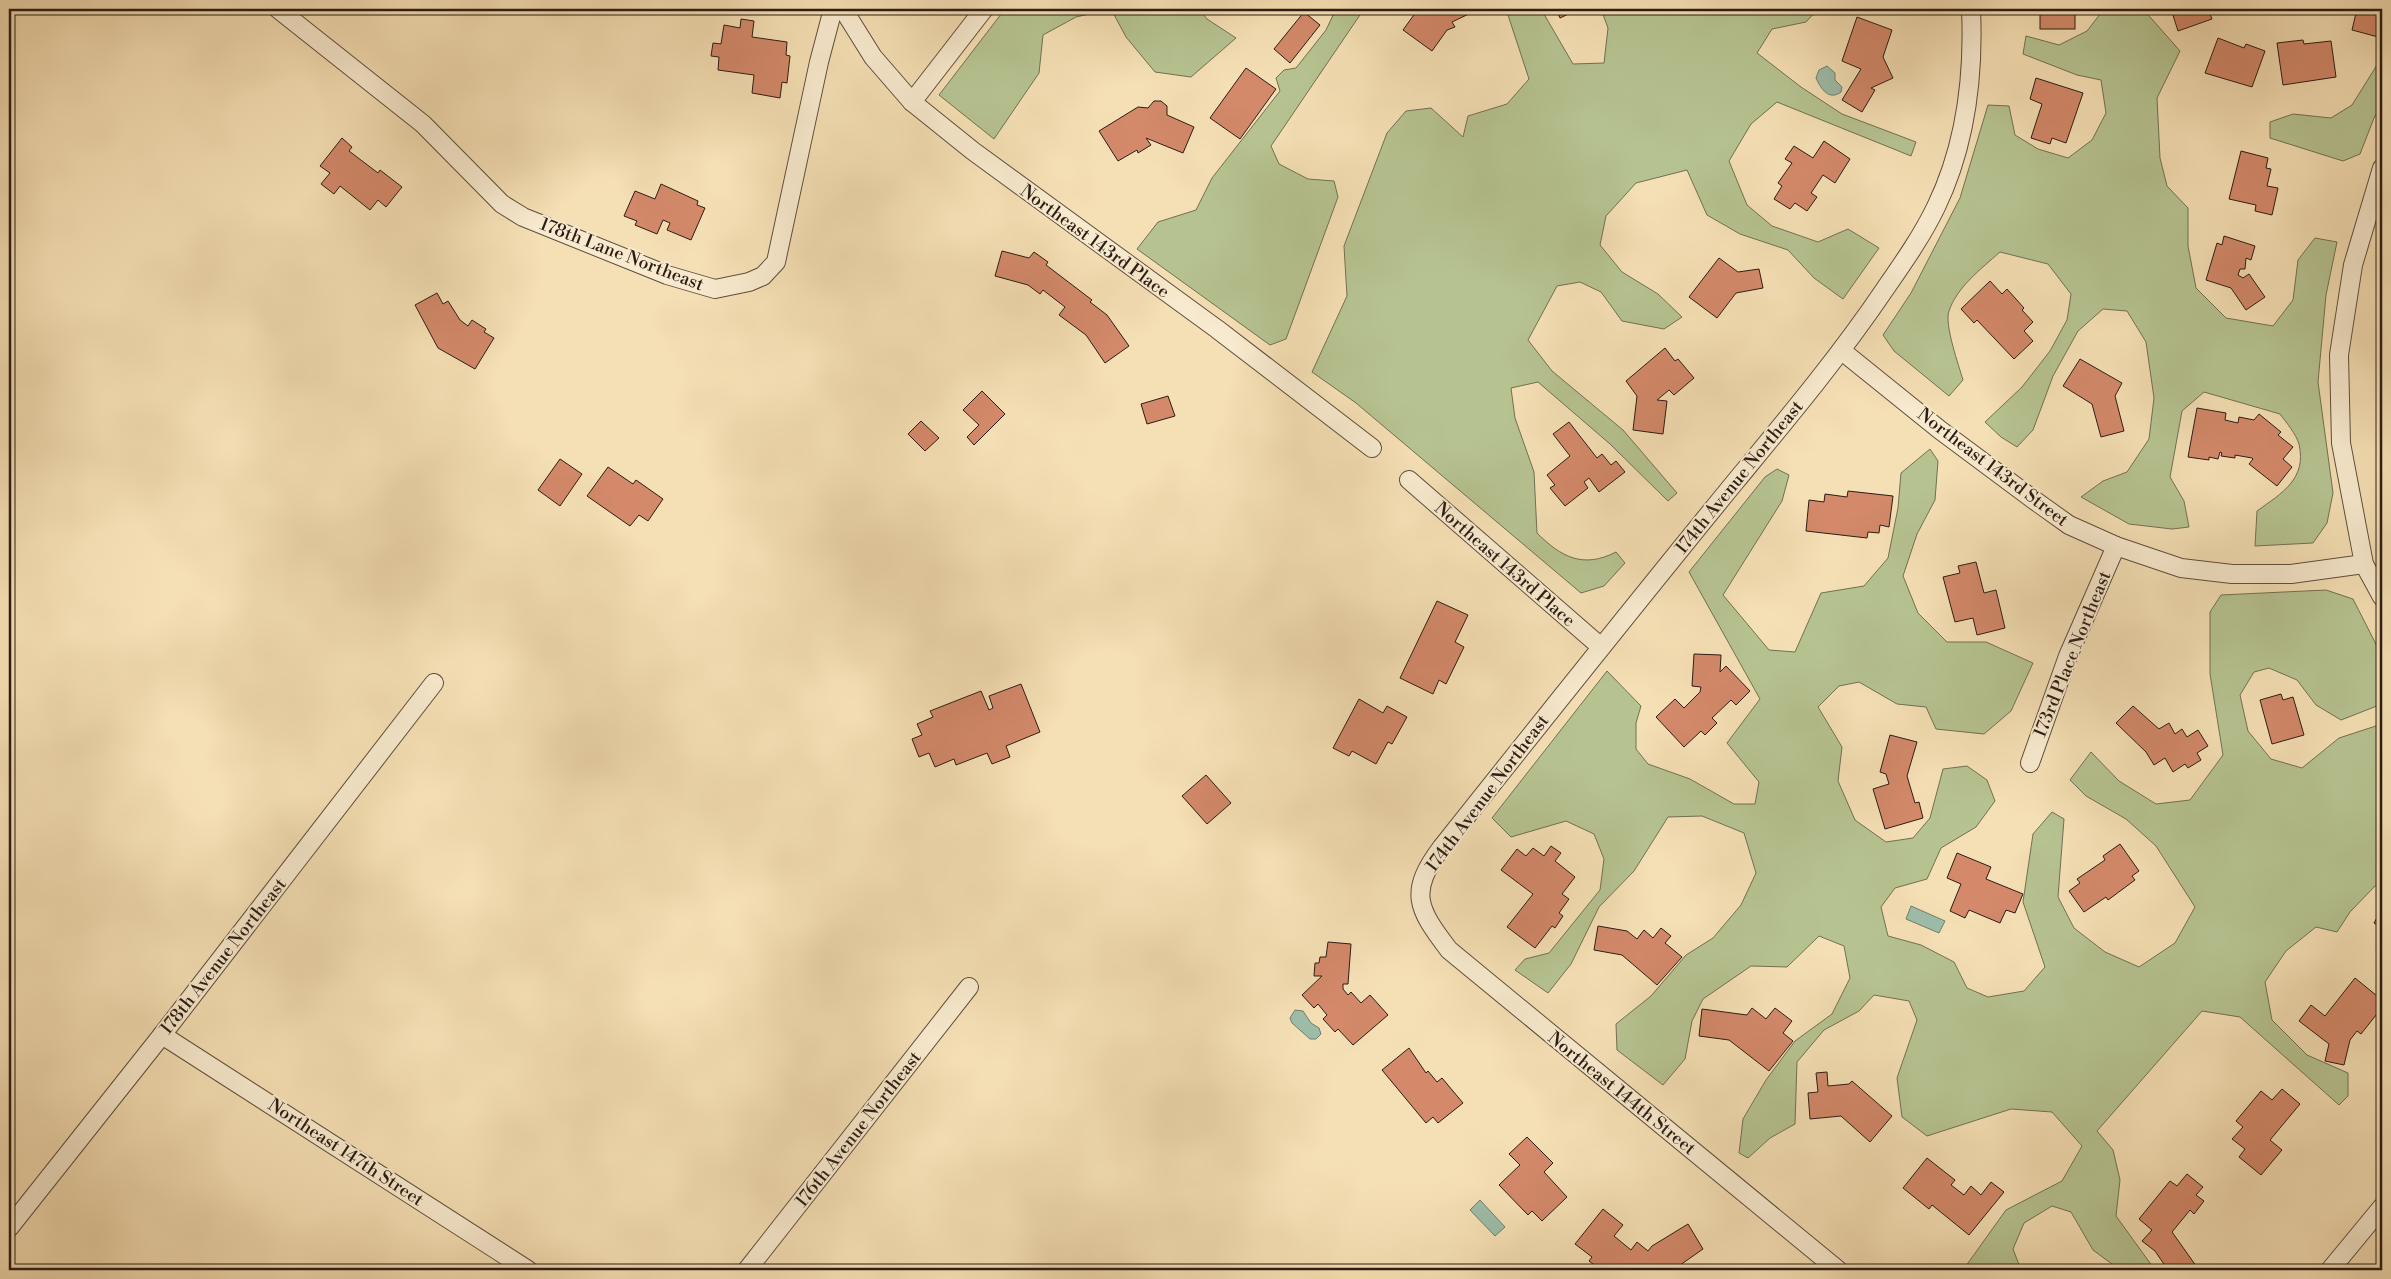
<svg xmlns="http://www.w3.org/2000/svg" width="2391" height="1279" viewBox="0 0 2391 1279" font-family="'Libre Bodoni',serif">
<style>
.green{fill:#b6c391;stroke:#717053}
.water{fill:#9dbda9;stroke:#707d6e}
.building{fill:#d3896a;stroke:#2c1c15}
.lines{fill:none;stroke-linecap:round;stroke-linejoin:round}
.minor-casing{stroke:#5e4d3d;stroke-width:20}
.minor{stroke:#f8eace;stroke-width:18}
.labels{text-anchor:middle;stroke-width:4;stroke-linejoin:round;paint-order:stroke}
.street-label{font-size:18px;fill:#2c1c15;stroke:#f8eace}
</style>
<rect width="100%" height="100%" fill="#f5dfb4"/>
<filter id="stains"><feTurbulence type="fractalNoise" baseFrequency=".004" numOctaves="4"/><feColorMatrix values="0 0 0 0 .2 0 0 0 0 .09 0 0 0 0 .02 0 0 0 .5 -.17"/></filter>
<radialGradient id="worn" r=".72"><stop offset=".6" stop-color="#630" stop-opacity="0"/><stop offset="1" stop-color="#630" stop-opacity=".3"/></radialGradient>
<g class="green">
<polygon points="1005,9 1199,9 1207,19 1236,38 1191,77 1155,72 1126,37 1111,9 1076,17 1043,35 1039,73 994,139 939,95"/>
<polygon points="1336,9 1364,9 1271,146 1279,164 1308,179 1334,181 1338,197 1286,339 1270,345 1137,249 1158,222 1196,210 1212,178 1280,91 1276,78 1284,70 1296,68 1326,30"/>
<path d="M 1506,9 L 1541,9 L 1573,64 L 1604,63 L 1608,28 L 1601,9 L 1818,9 L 1806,22 L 1772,29 L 1757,53 L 1801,87 L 1842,114 L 1916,142 L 1911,156 L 1777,102 L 1751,124 L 1729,161 L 1747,205 L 1772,226 L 1818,242 L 1848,229 L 1879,248 L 1843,299 L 1814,278 L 1788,250 L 1740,234 L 1707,215 L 1687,170 L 1636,183 L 1606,216 L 1600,245 L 1622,272 L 1658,294 L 1682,317 L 1664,329 L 1622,321 L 1601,292 L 1580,282 L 1557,286 L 1528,340 L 1552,371 L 1623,430 L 1677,493 L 1668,501 L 1610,444 L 1538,382 L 1511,388 L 1515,418 L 1534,472 L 1537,533 C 1561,557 1583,569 1616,552 L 1625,563 L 1604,586 L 1581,593 L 1356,403 L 1312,372 L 1347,296 L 1344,246 L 1387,133 L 1406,111 L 1431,108 L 1463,137 L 1468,116 L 1507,104 L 1529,79 Z"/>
<path d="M 2104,9 L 2143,9 L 2180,51 L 2157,98 L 2160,158 L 2167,186 L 2188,208 L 2188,246 L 2196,288 L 2226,318 L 2273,326 L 2293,300 L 2298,260 L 2315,238 L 2337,242 L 2326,295 L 2318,382 L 2333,493 L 2327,523 L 2313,543 L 2255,546 L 2257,511 C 2282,493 2307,479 2299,444 C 2296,434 2286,422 2280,414 L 2204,392 L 2182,411 L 2170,477 L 2184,501 L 2189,527 L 2172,529 L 2129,524 L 2081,497 L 2103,481 L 2127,472 L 2149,439 L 2154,398 L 2146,342 L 2127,311 L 2103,309 L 2078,331 L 2053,376 L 2033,430 L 2017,447 L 2001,437 L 1985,422 L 2022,387 L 2050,351 L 2067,320 L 2071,294 L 2048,264 L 2000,252 C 1981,269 1957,287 1949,311 C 1944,324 1959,366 1963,380 L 1949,396 L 1894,351 L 1883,335 L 1911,293 L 1960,198 L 1988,105 L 2009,106 L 2015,135 L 2038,149 L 2068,158 L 2092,140 L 2106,113 L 2101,80 L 2077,75 L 2023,54 L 2026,36 L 2059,45 L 2087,31 Z"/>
<polygon points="2382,57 2382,104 2374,118 2360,154 2343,161 2270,138 2270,122 2293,114 2331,118 2352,105"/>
<polygon points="2382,292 2382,439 2378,320"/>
<polygon points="1930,449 1938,461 1935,500 1917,534 1903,576 1918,613 1947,642 1986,642 2033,663 2011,711 1984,734 1936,729 1926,707 1897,704 1859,682 1839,686 1818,707 1842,747 1838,781 1855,820 1886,842 1913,838 1930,818 1943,769 1967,766 1987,780 1995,801 1976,827 1941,848 1927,879 1895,888 1881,907 1888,936 1921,945 1954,962 1967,988 1988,997 2024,991 2045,967 2023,902 2033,834 2052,812 2064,819 2058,897 2074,928 2105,952 2139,967 2175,943 2195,907 2156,846 2126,819 2086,796 2070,780 2091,752 2119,781 2156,804 2190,800 2223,755 2210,674 2210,612 2221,595 2326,590 2353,599 2382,656 2382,704 2341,720 2316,705 2297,680 2269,668 2254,672 2240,695 2248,731 2271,759 2302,768 2339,738 2382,724 2382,886 2375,886 2350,912 2337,932 2316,927 2286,951 2265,982 2272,1020 2307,1055 2348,1073 2348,1096 2339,1105 2240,1017 2202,1011 2097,1131 2113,1150 2120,1180 2116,1216 2155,1270 2120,1270 2093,1250 2071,1212 2052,1206 2024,1223 2013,1249 2021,1270 1963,1270 2006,1210 2062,1181 2082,1146 2052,1112 2011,1109 1927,1136 1902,1117 1897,1078 1917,1020 1909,1001 1874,995 1859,1011 1824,1030 1797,1062 1795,1124 1770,1138 1748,1158 1739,1153 1743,1119 1766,1080 1795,1041 1832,1014 1850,978 1844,946 1819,936 1787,967 1751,966 1703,999 1692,1021 1685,1059 1663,1085 1617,1050 1616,1024 1651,996 1686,955 1713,938 1741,905 1756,873 1744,833 1702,816 1668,817 1634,871 1599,907 1571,964 1548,993 1515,970 1525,959 1549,953 1600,890 1604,859 1594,834 1566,821 1511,837 1492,818 1607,671 1641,706 1636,723 1636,749 1648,764 1690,779 1734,804 1755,804 1759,782 1727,743 1760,699 1689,572 1765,477 1777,469 1789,475 1782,501 1723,595 1769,650 1795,652 1821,593 1864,586 1888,558 1898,508 1901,473"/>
</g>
<g class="water">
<path d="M 1827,66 L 1835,73 L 1835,80 L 1842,87 L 1841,92 C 1829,101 1821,89 1816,78 L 1819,70 Z"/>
<polygon points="1911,906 1945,921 1939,933 1906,919"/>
<polygon points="1295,1010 1303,1011 1311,1023 1319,1028 1321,1034 1316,1039 1310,1039 1292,1023 1290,1018"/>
<polygon points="1480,1200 1505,1227 1495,1236 1470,1210"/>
</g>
<g class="building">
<polygon points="1412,9 1474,9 1475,11 1452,22 1455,27 1447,30 1432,51 1403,30 1416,12"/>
<polygon points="1556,9 1579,9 1560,18"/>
<rect x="2040" y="9" width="35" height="20"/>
<polygon points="2171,9 2208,9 2212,19 2178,31"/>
<polygon points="2357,9 2382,9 2382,38 2352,30"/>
<polygon points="1304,12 1320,25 1290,63 1274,49"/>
<polygon points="1857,17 1892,30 1883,57 1893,78 1871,88 1875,90 1862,112 1842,100 1861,69 1842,61"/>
<polygon points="741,19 754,21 752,37 787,42 786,55 790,56 787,83 782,82 780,98 752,93 754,75 718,70 719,57 711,56 713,43 721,44 724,25 740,28"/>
<polygon points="2218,38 2244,48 2246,44 2265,51 2252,87 2205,73"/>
<polygon points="2303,40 2304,44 2331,41 2336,77 2283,85 2277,43"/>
<polygon points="1246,68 1276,89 1240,139 1210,118"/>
<polygon points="2036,78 2083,93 2066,143 2052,138 2050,144 2031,138 2042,104 2030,99"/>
<polygon points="1154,101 1161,101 1167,106 1167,115 1194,127 1183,153 1146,138 1151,145 1138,153 1137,150 1118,161 1099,131 1138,107 1148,108"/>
<polygon points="342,138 352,147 349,151 378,173 380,170 402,187 386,207 378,200 370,210 340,186 334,194 321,184 330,173 320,166"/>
<polygon points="1824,141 1850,159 1835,183 1823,175 1811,193 1817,197 1807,211 1795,203 1790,209 1774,199 1782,186 1778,183 1792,163 1785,159 1794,146 1813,158"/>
<polygon points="2241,151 2268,158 2266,168 2271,169 2267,186 2278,188 2272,215 2255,211 2256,205 2229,199"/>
<polygon points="661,184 698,201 697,205 705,208 691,240 667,230 670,223 663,220 657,234 635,225 637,221 624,216 635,191 655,199"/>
<polygon points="2224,236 2255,246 2251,260 2246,258 2245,269 2240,269 2238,275 2243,278 2249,274 2265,297 2246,310 2231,288 2206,280 2217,243 2222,245"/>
<polygon points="1002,251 1029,258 1034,252 1048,262 1046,265 1092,300 1090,302 1107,315 1129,346 1105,363 1086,335 1059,315 1065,307 1043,290 1040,294 1028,285 995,276"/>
<polygon points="1719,258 1738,272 1759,269 1763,288 1736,293 1717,318 1689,297"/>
<polygon points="1990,281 2002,294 2007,289 2024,308 2022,310 2033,322 2024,331 2033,341 2014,359 1977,320 1974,323 1961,309"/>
<polygon points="437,293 443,304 448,301 460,320 468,326 472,320 486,329 484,332 494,338 475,369 438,348 415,305"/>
<polygon points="1665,348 1675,361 1678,359 1694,378 1674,395 1669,390 1657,400 1667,401 1663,434 1633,430 1637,396 1626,381"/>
<polygon points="2080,359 2122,383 2115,396 2124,431 2101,437 2092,404 2063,386"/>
<polygon points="982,391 1005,414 974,445 967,437 979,425 963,410"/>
<polygon points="1168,396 1175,416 1147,424 1141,404"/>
<polygon points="2197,408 2226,413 2225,420 2238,423 2239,417 2254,420 2259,414 2281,432 2278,435 2293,447 2283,459 2292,467 2277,486 2249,464 2253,459 2252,458 2235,455 2235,458 2221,456 2222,453 2220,452 2218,459 2209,457 2209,460 2188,457"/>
<polygon points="921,421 939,438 925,451 908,434"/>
<polygon points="1569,422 1597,458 1602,454 1611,465 1616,461 1625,472 1599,492 1589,478 1584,482 1588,488 1565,506 1550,488 1555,485 1547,475 1570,456 1553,434"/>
<polygon points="560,459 582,474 560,506 538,490"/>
<polygon points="608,467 633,484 636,480 663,499 648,521 639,515 630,526 587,496"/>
<polygon points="1848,491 1893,496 1889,527 1880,525 1879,533 1868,532 1867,538 1806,531 1809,500 1824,502 1825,494 1847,497"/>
<polygon points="1976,562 1984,593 1996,590 2005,628 1977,635 1973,618 1955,622 1943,577 1960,573 1958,566"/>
<polygon points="1437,601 1468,615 1455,642 1464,647 1446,684 1439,680 1433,694 1400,678"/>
<polygon points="1694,654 1721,655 1720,672 1726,666 1750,691 1736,705 1731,700 1712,718 1717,723 1705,735 1701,731 1684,747 1656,717 1675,699 1684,708 1700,692 1701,687 1692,686"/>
<polygon points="1021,684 1040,732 1006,746 1010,757 992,764 987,753 956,765 954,759 935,767 929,753 919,757 912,739 922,735 917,724 933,717 930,711 981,691 989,710 993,708 989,696"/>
<polygon points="2281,694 2283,700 2293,697 2304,735 2272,744 2260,700"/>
<polygon points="1359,699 1383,713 1387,706 1407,717 1392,744 1388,742 1376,764 1352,751 1349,756 1333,748"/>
<polygon points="2133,706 2159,729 2169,723 2175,734 2182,729 2187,737 2198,730 2208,746 2197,753 2201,760 2188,768 2185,764 2173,772 2165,758 2154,765 2146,752 2116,723"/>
<polygon points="1890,735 1917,742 1907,776 1915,803 1919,802 1923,818 1885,829 1873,789 1889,784 1886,774 1880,772"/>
<polygon points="1206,775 1231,803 1207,824 1182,796"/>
<polygon points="2120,844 2139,871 2132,876 2135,880 2108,900 2106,897 2084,912 2069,891 2080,883 2077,879 2105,860 2103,856"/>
<polygon points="1551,846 1561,853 1555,861 1575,877 1562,894 1569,899 1559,913 1563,916 1555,928 1552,926 1535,948 1507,927 1533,894 1501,870 1517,849 1526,856 1533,848 1544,856"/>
<polygon points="1957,853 1991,867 1986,879 2023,894 2015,913 2006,910 2000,923 1969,910 1965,918 1950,911 1961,884 1947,878"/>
<polygon points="2382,909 2382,928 2374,923"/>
<polygon points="1598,926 1627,931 1637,939 1644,930 1653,938 1661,928 1671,936 1665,943 1682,957 1657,985 1622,955 1594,950"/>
<polygon points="1328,942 1351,944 1348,984 1343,984 1343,989 1348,995 1351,992 1361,1003 1370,995 1388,1015 1353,1045 1338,1029 1335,1032 1323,1019 1327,1015 1318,1004 1314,1008 1302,995 1322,976 1314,976 1315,963 1319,963 1320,957 1326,957"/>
<polygon points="2355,978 2382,1000 2377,1006 2380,1010 2361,1034 2357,1031 2350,1040 2344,1065 2325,1061 2329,1044 2299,1021 2311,1005 2325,1016"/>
<polygon points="1752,1008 1766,1019 1775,1008 1792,1021 1783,1033 1793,1041 1769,1071 1729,1040 1699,1036 1702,1009 1747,1015"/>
<polygon points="1409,1048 1426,1073 1428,1071 1437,1082 1442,1078 1463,1103 1438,1123 1433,1117 1426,1123 1382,1070"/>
<polygon points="1827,1072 1828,1086 1849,1084 1852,1081 1892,1116 1870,1142 1841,1116 1810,1119 1808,1093 1818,1092 1816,1073"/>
<polygon points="2282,1089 2300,1104 2270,1140 2282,1150 2261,1175 2239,1157 2245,1149 2232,1139 2243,1127 2236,1121 2261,1091 2272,1100"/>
<polygon points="1527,1137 1553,1163 1544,1172 1567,1197 1542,1221 1532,1211 1528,1215 1499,1185 1520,1165 1509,1154"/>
<polygon points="1927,1158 1955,1180 1951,1185 1964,1195 1971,1186 1981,1195 1991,1182 2004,1192 1969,1235 1932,1205 1929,1209 1903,1188"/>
<polygon points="2187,1174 2203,1187 2196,1195 2204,1201 2194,1214 2190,1210 2172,1232 2199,1270 2168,1270 2155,1251 2142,1241 2152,1230 2139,1219 2170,1181 2177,1186"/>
<polygon points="1603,1209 1623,1225 1614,1236 1631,1250 1637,1242 1648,1251 1652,1246 1688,1224 1703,1249 1673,1270 1643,1270 1640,1268 1638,1270 1601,1270 1589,1261 1592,1257 1575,1244"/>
</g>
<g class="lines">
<g class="minor-casing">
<g id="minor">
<polyline points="278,9 423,124 502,204 523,217 667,275 715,289 749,282 763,276 776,262 819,62 833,9"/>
<polyline points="843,9 873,57 912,102 973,151 1217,329 1372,448"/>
<polyline points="912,102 984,9"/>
<polyline points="2382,168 2353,265 2339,355 2341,443 2364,564 2382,597"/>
<polyline points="1842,351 1940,430 2034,500 2069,525 2116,546 2181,568 2232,574 2291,574 2364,564"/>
<polyline points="1409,480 1601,647"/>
<polyline points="2030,763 2068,656 2116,546"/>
<polyline points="162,1035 528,1270"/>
<polyline points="9,1228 162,1035 434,683"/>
<polyline points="747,1270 969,987"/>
<path d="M 1838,1270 L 1449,950 C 1417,908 1408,892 1442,847 C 1539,725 1636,603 1735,482 C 1787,419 1839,357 1885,289 C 1903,263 1922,236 1936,207 C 1966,145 1974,76 1971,9"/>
<polyline points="2330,1270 2382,1207"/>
</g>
</g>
<use href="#minor" class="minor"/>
</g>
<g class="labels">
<g class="street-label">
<text transform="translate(1095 241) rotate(36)" y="6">Northeast 143rd Place</text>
<text transform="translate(622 254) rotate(21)" y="6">178th Lane Northeast</text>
<text transform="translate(1993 467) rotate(37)" y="6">Northeast 143rd Street</text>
<text transform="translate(1739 477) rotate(-51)" y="6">174th Avenue Northeast</text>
<text transform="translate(1505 564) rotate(41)" y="6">Northeast 143rd Place</text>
<text transform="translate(2072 654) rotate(-68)" y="6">173rd Place Northeast</text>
<text transform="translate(1487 793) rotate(-53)" y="6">174th Avenue Northeast</text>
<text transform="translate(223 956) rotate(-52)" y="6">178th Avenue Northeast</text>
<text transform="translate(1622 1093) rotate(39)" y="6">Northeast 144th Street</text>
<text transform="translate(858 1129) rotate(-52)" y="6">176th Avenue Northeast</text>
<text transform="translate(346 1152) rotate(33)" y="6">Northeast 147th Street</text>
</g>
</g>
<rect width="2391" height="1279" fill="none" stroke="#f5dfb4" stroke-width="30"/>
<rect x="10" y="10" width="2371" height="1259" fill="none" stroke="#2c1c15" stroke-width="2.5"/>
<rect x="15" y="15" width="2361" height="1249" fill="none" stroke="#2c1c15"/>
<rect width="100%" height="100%" filter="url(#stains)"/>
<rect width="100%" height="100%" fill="url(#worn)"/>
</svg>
